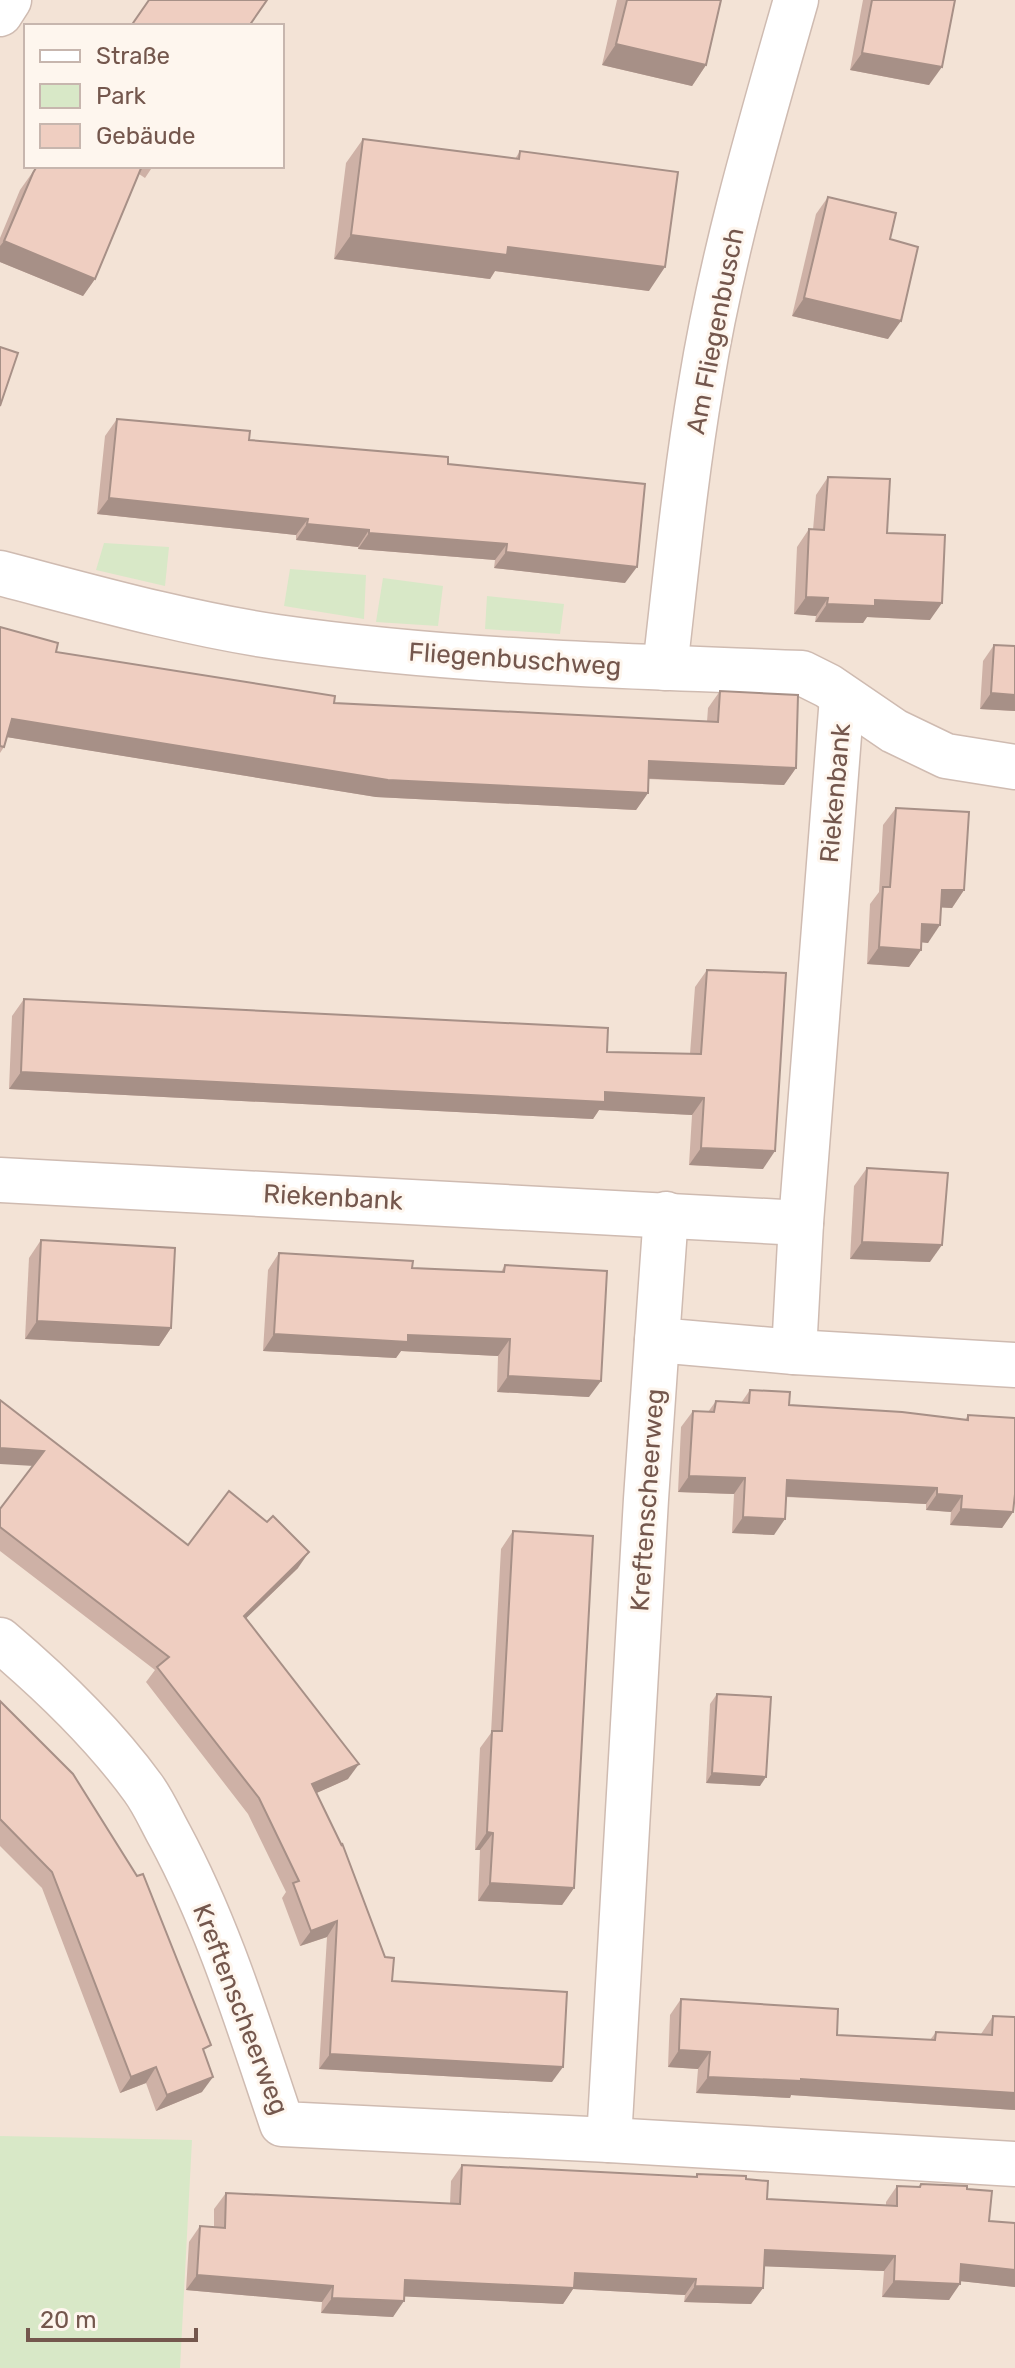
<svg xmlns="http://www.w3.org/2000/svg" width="1015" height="2368" viewBox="0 0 1015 2368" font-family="Rubik,sans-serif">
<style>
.residential{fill:#f3e3d6;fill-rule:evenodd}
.green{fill:#d8e8c7}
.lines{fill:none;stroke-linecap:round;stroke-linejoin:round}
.street-casing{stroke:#cfbbb1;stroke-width:47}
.street{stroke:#fff;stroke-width:44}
.wall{fill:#ceb1a6}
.shaded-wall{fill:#a79087}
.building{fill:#efcec1;stroke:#a79087;stroke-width:2}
.labels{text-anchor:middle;stroke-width:6;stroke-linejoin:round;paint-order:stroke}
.street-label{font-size:26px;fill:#74574d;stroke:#fef6ee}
</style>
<rect width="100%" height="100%" fill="#fbf2e8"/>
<path class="residential" d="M 0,0 L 1015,0 L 1015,2368 L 0,2368 ZM 26,26 L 282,26 L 282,166 L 26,166 Z"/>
<g class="green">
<polygon points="104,543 169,547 165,586 96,570"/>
<polygon points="290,569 366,575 364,619 284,606"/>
<polygon points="383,578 443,586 438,626 376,622"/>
<polygon points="487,596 564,604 560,634 485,629"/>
<polygon points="0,2136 192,2140 180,2368 0,2368"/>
</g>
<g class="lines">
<g class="street-casing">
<g id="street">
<polyline points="0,14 9,0"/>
<path d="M 0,573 C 92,597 183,623 277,637 C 451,662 627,666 802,673 L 828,686 L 894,731 L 946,756 L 1015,767"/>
<path d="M 665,668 C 676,573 685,478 701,384 C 722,254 760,126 796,0"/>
<polyline points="0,1180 801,1223"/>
<polyline points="666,1214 657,1340 794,1352 1015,1365"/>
<polyline points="794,1352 801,1223 842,697"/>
<path d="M 0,1640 C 52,1684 103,1733 143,1788 C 154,1803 161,1820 170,1836 C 219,1927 249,2027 282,2124 L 609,2140 L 1015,2164"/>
<polyline points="609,2140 646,1499 657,1340"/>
</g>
</g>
<use href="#street" class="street"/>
</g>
<g class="wall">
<polygon points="617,0 721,0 706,65 692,86 602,65"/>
<polygon points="863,0 955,0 929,85 850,70"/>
<polygon points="363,139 515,159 520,151 649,291 495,271 490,279 334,259 346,163"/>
<polygon points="37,166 153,166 145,178 139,174 95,279 83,296 0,262 0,238 20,190"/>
<polygon points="828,197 890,239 888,339 792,316 816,214"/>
<polygon points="117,419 249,440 448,464 625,583 494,568 495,560 358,549 358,547 296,540 296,535 97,514 105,436"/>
<polygon points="828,477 887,533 930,620 867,617 863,623 815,622 816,616 794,614 797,547 809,529 813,530 816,495"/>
<polygon points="0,627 56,652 334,703 707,722 708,708 720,691 796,768 784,785 648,779 648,793 636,810 376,797 7,737 4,747 0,753"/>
<polygon points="994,645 1015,711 980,709 983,661"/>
<polygon points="896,808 964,890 952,908 941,907 928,943 921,942 921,950 909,967 867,964 870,904 879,892 883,825"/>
<polygon points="707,970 763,1169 689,1165 692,1115 599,1110 593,1119 9,1089 12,1016 24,999 607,1052 690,1054 695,987"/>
<polygon points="867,1168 930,1262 850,1259 854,1186"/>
<polygon points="41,1240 171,1328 159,1346 25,1339 29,1258"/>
<polygon points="279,1253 412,1268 501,1272 505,1265 589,1397 497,1392 498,1356 401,1351 396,1358 263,1351 268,1270"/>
<polygon points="750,1390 789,1405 965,1420 968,1415 1013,1512 1002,1528 950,1525 951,1512 926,1510 926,1504 786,1497 774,1535 732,1533 734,1494 678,1492 681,1427 693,1411 708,1412 716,1401 741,1403"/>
<polygon points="0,1400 188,1545 298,1568 246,1618 348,1779 316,1793 341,1844 342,1843 392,1981 552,2082 319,2069 327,1937 300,1946 282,1898 286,1892 248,1814 146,1682 155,1670 0,1551 0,1509 33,1466"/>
<polygon points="513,1531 574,1888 562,1905 478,1901 480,1850 475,1850 480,1748 491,1733 501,1549"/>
<polygon points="717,1694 760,1786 706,1783 710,1704"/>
<polygon points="0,1701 204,2054 202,2092 156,2111 146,2083 120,2093 42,1888 0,1846"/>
<polygon points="681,1999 837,2035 930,2040 936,2032 981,2034 993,2016 1015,2110 791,2095 790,2098 696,2093 698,2069 668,2067 670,2015"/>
<polygon points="462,2165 695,2177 697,2174 746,2179 767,2199 886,2206 886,2202 897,2186 918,2187 921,2184 967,2189 989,2221 1015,2223 1015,2287 960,2281 949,2300 882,2297 884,2271 764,2266 763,2288 751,2304 684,2302 685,2295 573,2289 563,2304 404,2296 393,2317 321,2313 322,2302 186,2290 189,2242 200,2226 214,2227 214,2209 226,2193 450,2204 451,2181"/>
</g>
<g class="shaded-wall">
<polygon points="616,44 706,65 692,86 602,65"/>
<polygon points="862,53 942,67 929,85 850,70"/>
<polygon points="351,235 508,247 665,267 649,291 495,271 490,279 334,259"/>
<polygon points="4,241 95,279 83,296 0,262 0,246"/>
<polygon points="804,298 901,321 888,339 792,316"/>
<polygon points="109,498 308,519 296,535 97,514"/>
<polygon points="307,524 369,530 358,547 296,540"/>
<polygon points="369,533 507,544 495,560 358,549"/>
<polygon points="506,552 637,567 625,583 494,568"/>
<polygon points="806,597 828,598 816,616 794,614"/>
<polygon points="875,600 942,603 930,620 867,617 863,623 815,622 827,604"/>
<polygon points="991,693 1015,695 1015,711 980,709"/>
<polygon points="12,719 648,793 636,810 376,797 0,736"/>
<polygon points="649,761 796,768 784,785 637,778"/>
<polygon points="942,890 964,890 952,908 930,907"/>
<polygon points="922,924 940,925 928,943 910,941"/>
<polygon points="879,947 921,950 909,967 867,964"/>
<polygon points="21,1072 605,1092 704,1098 692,1115 599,1110 593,1119 9,1089"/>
<polygon points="701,1148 775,1151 763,1169 689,1165"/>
<polygon points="862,1242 942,1245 930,1262 850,1259"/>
<polygon points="37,1321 171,1328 159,1346 25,1339"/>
<polygon points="274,1334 408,1335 510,1339 498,1356 401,1351 396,1358 263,1351"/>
<polygon points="508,1376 601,1381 589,1397 497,1392"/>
<polygon points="0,1448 44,1451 34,1466 0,1464"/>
<polygon points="689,1476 745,1478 734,1494 678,1492"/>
<polygon points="787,1480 937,1488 926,1504 775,1496"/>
<polygon points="937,1494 962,1496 951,1512 926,1510"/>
<polygon points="961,1509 1013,1512 1002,1528 950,1525"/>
<polygon points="743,1517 785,1519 774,1535 732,1533"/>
<polygon points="309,1552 298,1568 233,1631 244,1616"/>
<polygon points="359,1764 348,1779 301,1800 312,1784"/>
<polygon points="712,1773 766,1777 760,1786 706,1783"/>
<polygon points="487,1832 493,1833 480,1850 475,1850"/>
<polygon points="490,1883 574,1888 562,1905 478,1901"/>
<polygon points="337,1921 327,1937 300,1946 311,1931"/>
<polygon points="679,2050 710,2052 698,2069 668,2067"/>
<polygon points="330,2054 563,2067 552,2082 319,2069"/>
<polygon points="156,2067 146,2083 120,2093 131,2077"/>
<polygon points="213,2077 202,2092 156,2111 167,2095"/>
<polygon points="708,2077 801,2079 1015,2093 1015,2110 791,2095 790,2098 696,2093"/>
<polygon points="765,2250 895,2256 884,2271 754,2266"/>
<polygon points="961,2264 1015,2270 1015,2287 950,2280"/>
<polygon points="575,2273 696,2279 685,2295 573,2289 563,2304 394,2296 405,2280"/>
<polygon points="197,2275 333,2286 322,2302 186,2290"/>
<polygon points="894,2281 960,2284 949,2300 882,2297"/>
<polygon points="695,2286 763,2288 751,2304 684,2302"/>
<polygon points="332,2298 404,2301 393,2317 321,2313"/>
</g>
<g class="building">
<polygon points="149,0 267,0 249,26 131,26"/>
<polygon points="627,0 721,0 706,65 616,44"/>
<polygon points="872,0 955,0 942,67 862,53"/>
<polygon points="363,139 519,159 520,151 678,172 665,267 508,247 507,255 351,235"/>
<polygon points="37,166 142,166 95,279 4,241 33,173"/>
<polygon points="828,197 896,213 890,239 918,247 901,321 804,298"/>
<polygon points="0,347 18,353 0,406"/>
<polygon points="117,419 250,431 249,440 448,457 448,464 645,484 637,567 506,552 507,544 369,533 369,530 307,524 308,519 109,498"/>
<polygon points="828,477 890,479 887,533 945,535 942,603 875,600 875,606 827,604 828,598 806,597 809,529 824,530"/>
<polygon points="0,627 58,643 56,652 335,696 334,703 718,722 720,691 798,695 796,768 649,761 648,793 388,780 12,719 4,747 0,746"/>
<polygon points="994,645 1015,646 1015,695 991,693"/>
<polygon points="896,808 969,812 964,890 942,890 940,925 922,924 921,950 879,947 883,887 890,887"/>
<polygon points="707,970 786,973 775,1151 701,1148 704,1098 605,1092 605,1102 21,1072 24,999 608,1028 607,1052 701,1054"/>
<polygon points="867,1168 948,1173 942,1245 862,1242"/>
<polygon points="41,1240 175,1248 171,1328 37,1321"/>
<polygon points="279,1253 413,1261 412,1268 504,1272 505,1265 607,1271 601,1381 508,1376 510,1339 408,1335 408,1342 274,1334"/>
<polygon points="750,1390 790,1392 789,1405 902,1412 968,1420 968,1415 1015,1418 1015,1494 1013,1512 961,1509 962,1496 937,1494 937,1488 787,1480 785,1519 743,1517 745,1478 689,1476 693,1411 714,1412 716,1401 749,1403"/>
<polygon points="0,1400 188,1545 229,1491 267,1522 273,1516 309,1552 244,1616 359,1764 312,1784 342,1846 342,1843 385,1957 394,1958 392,1981 567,1992 563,2067 330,2054 337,1921 311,1931 293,1883 299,1881 259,1798 157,1667 169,1657 0,1527 0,1509 44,1451 0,1448"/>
<polygon points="513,1531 593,1536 574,1888 490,1883 493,1833 487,1832 492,1731 502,1731"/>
<polygon points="717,1694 771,1697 766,1777 712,1773"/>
<polygon points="0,1701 73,1774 137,1876 143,1874 211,2045 203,2049 213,2077 167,2095 156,2067 131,2077 52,1872 0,1819"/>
<polygon points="681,1999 838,2009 837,2035 935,2040 936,2032 992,2035 993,2016 1015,2017 1015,2093 801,2079 801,2081 708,2077 710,2052 679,2050"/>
<polygon points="462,2165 697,2177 697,2174 746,2176 746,2179 768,2181 767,2199 897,2206 897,2186 920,2187 921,2184 967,2186 967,2189 992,2191 989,2221 1015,2223 1015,2270 961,2264 960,2284 894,2281 895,2256 765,2250 763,2288 695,2286 696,2279 575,2273 574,2288 405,2280 404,2301 332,2298 333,2286 197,2275 200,2226 225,2228 226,2193 460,2204"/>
</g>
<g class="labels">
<g class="street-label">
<text transform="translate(715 331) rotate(-79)" y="9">Am Fliegenbusch</text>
<text transform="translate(515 659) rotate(4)" y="9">Fliegenbuschweg</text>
<text transform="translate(835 793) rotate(-85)" y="9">Riekenbank</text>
<text transform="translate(333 1197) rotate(3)" y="9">Riekenbank</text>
<text transform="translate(647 1500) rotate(-86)" y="9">Kreftenscheerweg</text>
<text transform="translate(241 2009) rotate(69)" y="9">Kreftenscheerweg</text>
</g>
</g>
<rect x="24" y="24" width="260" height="144" fill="#fef6ee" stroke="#c7b6ae" stroke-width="2"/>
<rect x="40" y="50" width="40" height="12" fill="#ffffff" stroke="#c7b6ae" stroke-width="2"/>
<text x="96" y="64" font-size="24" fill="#74574d">Straße</text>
<rect x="40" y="84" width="40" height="24" fill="#d8e8c7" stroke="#c7b6ae" stroke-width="2"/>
<text x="96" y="104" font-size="24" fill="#74574d">Park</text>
<rect x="40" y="124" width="40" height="24" fill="#efcec1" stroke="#c7b6ae" stroke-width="2"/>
<text x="96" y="144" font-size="24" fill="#74574d">Gebäude</text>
<path d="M28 2328v12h168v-12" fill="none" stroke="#74574d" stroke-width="4"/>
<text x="40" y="2328" font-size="24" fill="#74574d" stroke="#fef6ee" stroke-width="6" paint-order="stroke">20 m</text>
</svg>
